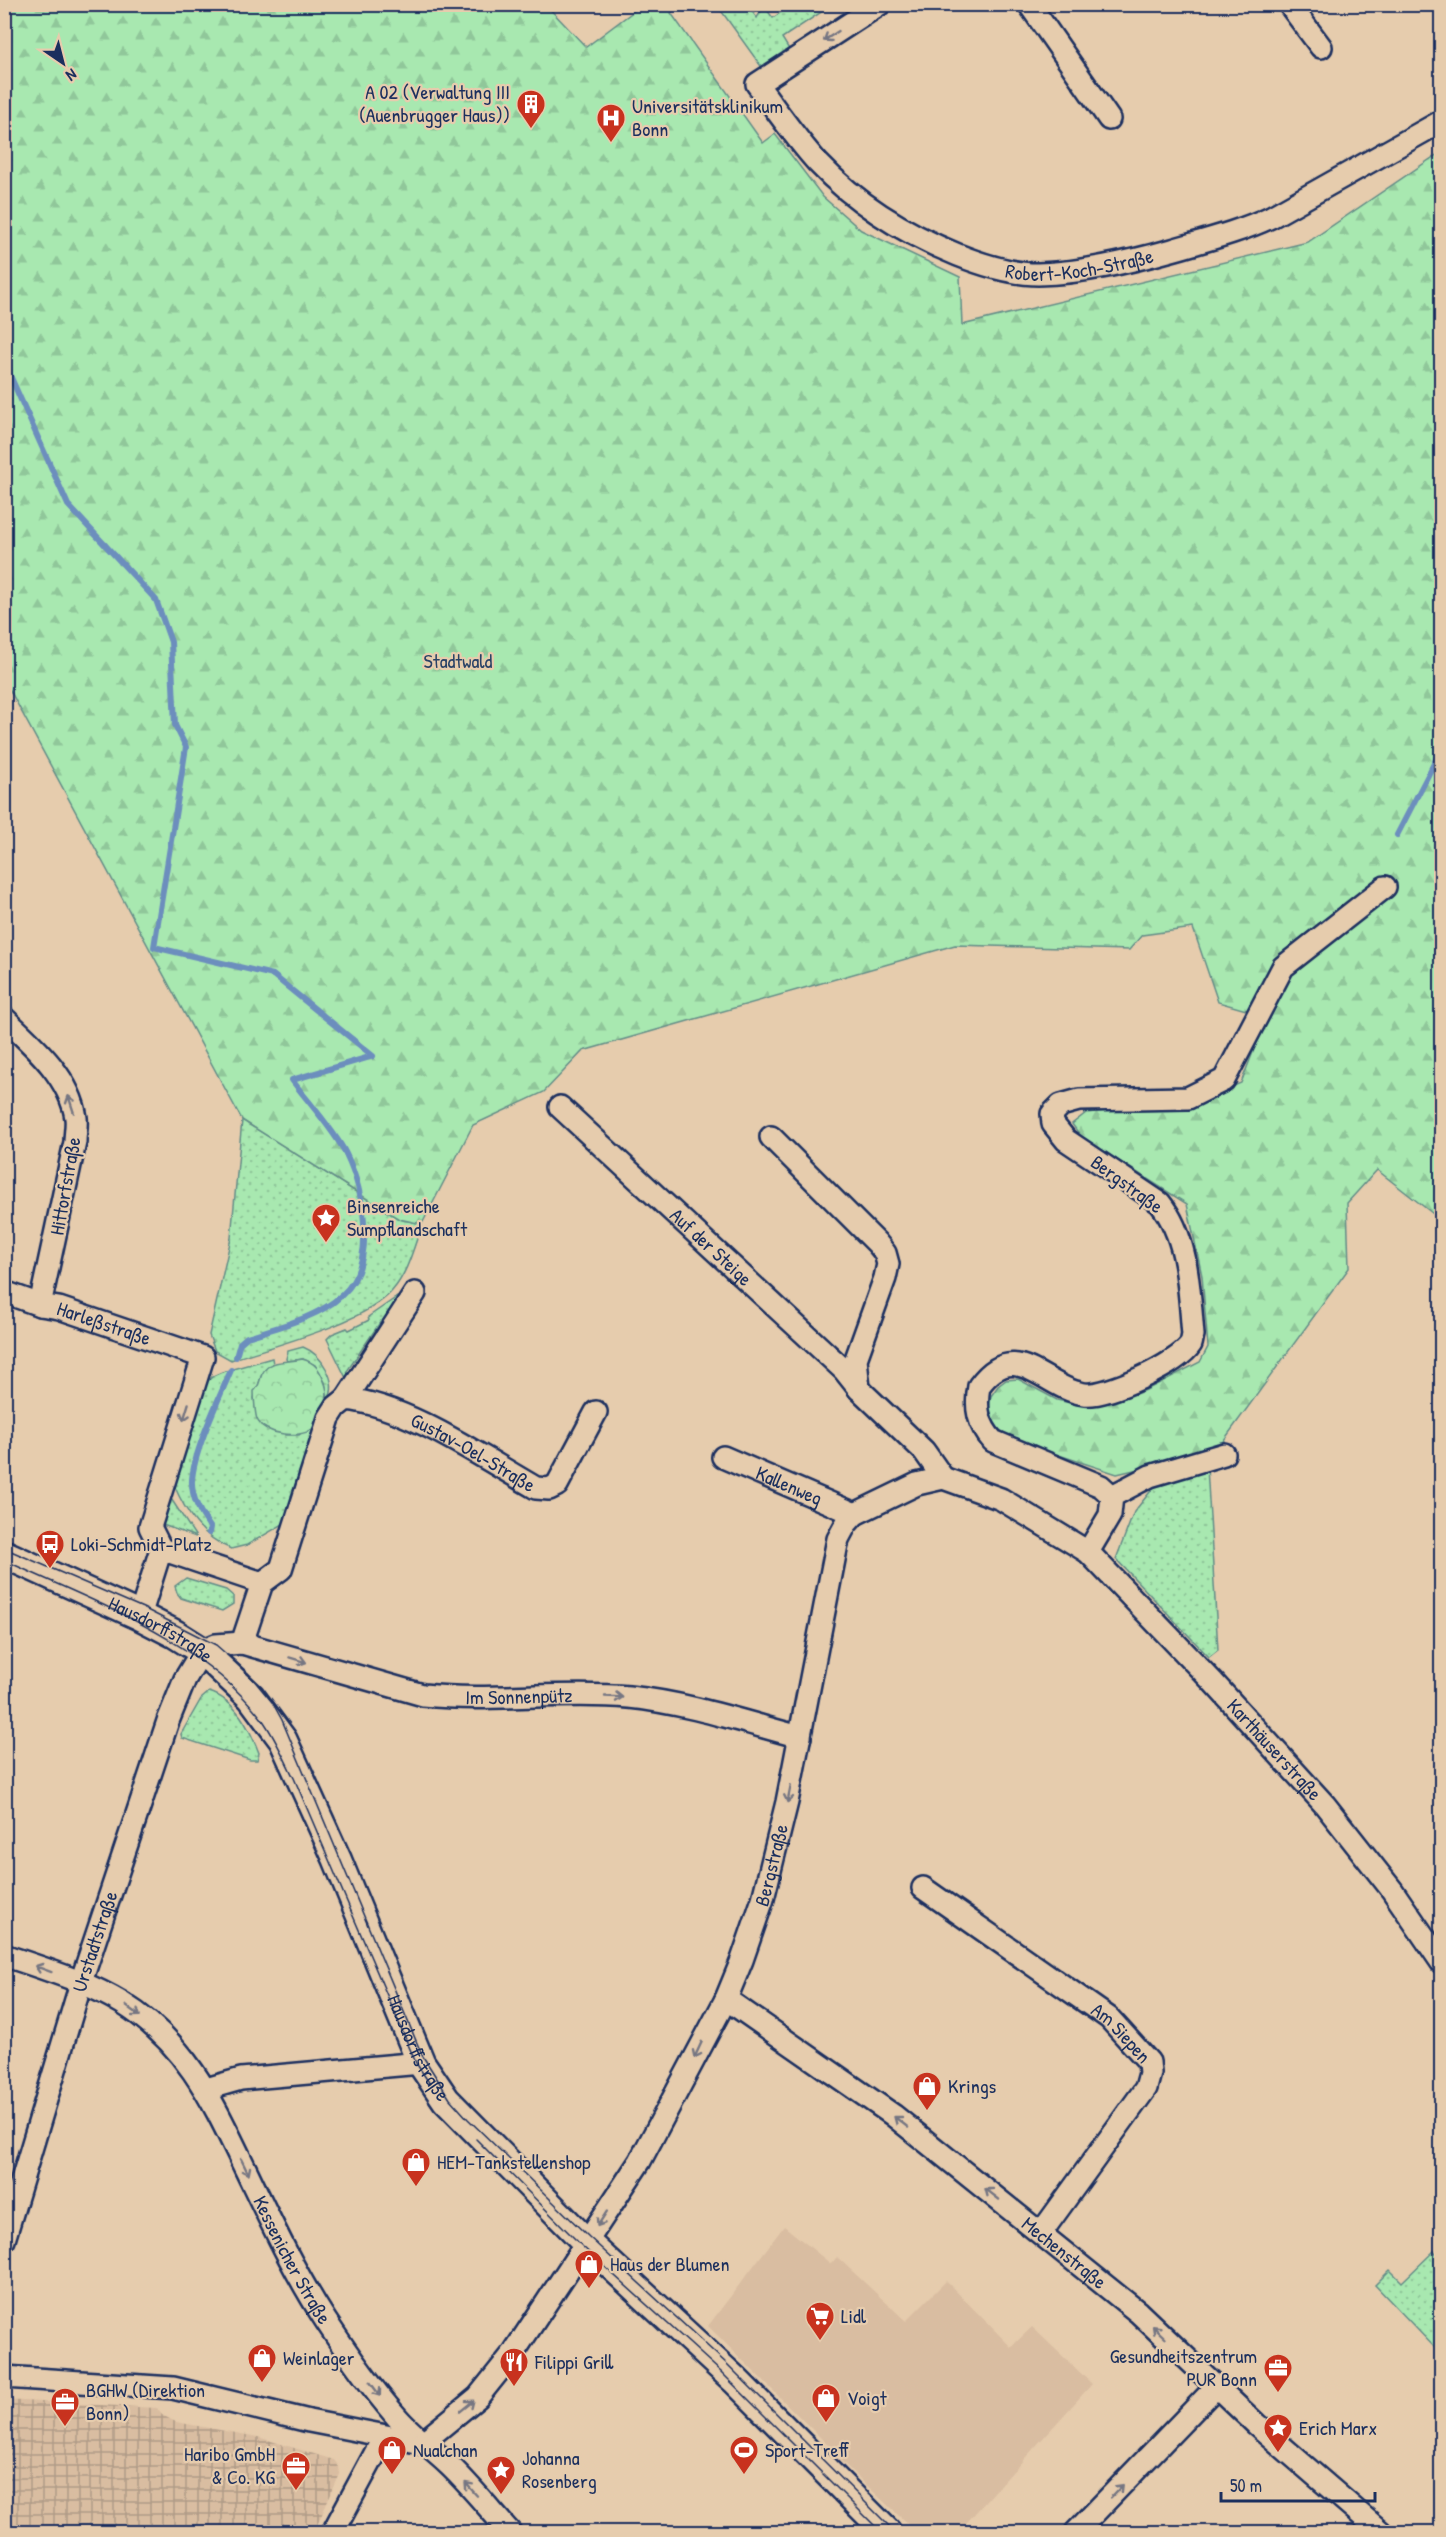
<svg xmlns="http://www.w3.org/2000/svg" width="1446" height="2537" viewBox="0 0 1446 2537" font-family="'Patrick Hand',sans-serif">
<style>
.built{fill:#d9bda1}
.industrial{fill:url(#industrial-grid)}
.grass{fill:url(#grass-dots);stroke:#628c87;stroke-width:1.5}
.forest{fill:url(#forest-firs);stroke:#628c87;stroke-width:1.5}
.park{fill:url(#park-crowns);stroke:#628c87;stroke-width:1.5}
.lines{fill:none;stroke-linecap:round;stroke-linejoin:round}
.stream{stroke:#6c8ebd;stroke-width:6}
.minor-casing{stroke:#1b2f5e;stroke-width:26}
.major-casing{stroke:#1b2f5e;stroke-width:32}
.minor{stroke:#e6ccad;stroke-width:21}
.major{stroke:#e6ccad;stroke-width:27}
.tram{stroke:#1b2f5e;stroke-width:1.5}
.oneway{stroke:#767682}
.labels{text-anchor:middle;stroke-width:4.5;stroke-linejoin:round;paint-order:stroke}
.poi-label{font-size:20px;fill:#1b2f5e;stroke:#e6ccad;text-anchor:start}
.street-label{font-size:20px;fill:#1b2f5e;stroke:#e6ccad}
.park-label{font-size:20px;fill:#294266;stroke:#e6ccad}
</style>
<defs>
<pattern id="industrial-grid" width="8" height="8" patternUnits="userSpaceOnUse" patternTransform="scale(1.5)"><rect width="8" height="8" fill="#d9bda1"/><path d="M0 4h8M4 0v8" fill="none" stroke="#af9a86"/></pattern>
<pattern id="grass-dots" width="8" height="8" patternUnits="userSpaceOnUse" patternTransform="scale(1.5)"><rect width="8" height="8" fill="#a8e8b0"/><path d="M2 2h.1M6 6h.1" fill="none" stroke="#90c79a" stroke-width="1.8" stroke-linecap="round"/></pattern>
<pattern id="forest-firs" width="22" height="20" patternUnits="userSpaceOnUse" patternTransform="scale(1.5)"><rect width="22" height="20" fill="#a8e8b0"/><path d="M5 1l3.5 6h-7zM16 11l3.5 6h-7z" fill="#90c79a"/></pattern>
<pattern id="park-crowns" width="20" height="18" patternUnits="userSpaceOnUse" patternTransform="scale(1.5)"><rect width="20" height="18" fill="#a8e8b0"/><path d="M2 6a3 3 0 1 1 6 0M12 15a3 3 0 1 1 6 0" fill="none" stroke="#90c79a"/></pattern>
</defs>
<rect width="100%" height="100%" fill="#e6ccad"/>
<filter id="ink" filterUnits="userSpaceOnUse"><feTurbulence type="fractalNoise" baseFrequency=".0167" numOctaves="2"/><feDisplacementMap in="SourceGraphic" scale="12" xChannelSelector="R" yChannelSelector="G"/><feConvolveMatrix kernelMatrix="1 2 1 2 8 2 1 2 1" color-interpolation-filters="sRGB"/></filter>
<g filter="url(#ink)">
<polygon class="built" points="784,2226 831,2264 837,2257 906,2321 946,2281 1011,2347 1032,2327 1092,2384 958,2532 916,2532 839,2459 840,2457 708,2326"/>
<polygon class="industrial" points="4,2400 157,2408 162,2415 176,2422 258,2437 334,2460 339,2467 340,2474 314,2532 5,2532"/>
<g class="grass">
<polygon points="717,5 747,5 757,18 764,6 773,18 791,5 832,5 782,38 790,51 763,69"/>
<path d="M 242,1120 L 399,1219 L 422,1224 C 414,1246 408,1273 392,1291 C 365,1323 272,1346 231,1360 L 215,1351 L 209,1335 L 231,1238 Z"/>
<polygon points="397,1297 400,1300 385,1323 381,1321 347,1371 350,1379 348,1382 327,1339 332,1334 347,1328 349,1330 369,1320 368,1317"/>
<path d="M 303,1347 C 321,1354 339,1381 328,1400 L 325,1382 L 315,1365 L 303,1359 L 287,1361 L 286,1359 L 288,1351 Z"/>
<path d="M 272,1358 L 273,1364 L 262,1374 L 254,1398 L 255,1404 L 257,1410 L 286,1435 L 299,1435 L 320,1416 L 318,1425 L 291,1496 L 295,1502 L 285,1523 L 247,1545 L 231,1549 C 202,1537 186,1513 174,1485 L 201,1388 L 213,1376 L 222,1372 Z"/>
<polygon points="1207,1467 1218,1650 1209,1657 1116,1559 1134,1512 1158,1482"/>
<polygon points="168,1494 196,1537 160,1524"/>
<polygon points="186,1578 226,1590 233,1596 233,1604 222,1611 181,1598 177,1593 175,1586"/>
<path d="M 209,1692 C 236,1700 250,1729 259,1753 L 257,1760 L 250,1760 L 182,1738 L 181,1734 L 201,1699 Z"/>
<polygon points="1434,2251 1442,2259 1441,2341 1435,2348 1375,2285 1390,2270 1402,2282"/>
</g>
<polygon class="forest" points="4,5 546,5 586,47 642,5 681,5 671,13 763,143 775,134 823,197 861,230 960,277 962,325 1308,242 1441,152 1441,1220 1377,1170 1347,1203 1349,1268 1216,1451 1117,1474 1025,1444 1007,1435 995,1426 989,1407 991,1396 998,1386 1006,1380 1018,1379 1057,1400 1084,1406 1114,1402 1146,1390 1200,1362 1208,1347 1202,1276 1187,1204 1100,1149 1084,1141 1072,1124 1086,1113 1198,1101 1241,1083 1267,1016 1218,1002 1193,928 1142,935 1129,950 955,945 583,1051 544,1092 473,1125 422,1224 399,1219 242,1120 5,681"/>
<path class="park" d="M 302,1359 C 315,1362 320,1370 324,1381 C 329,1392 327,1403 321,1413 C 318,1418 317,1425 312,1429 C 300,1439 263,1435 257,1419 C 255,1414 254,1397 254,1391 C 260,1386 259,1381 262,1374 C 270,1358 289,1363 302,1359 Z"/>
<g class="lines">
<g class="stream">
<path d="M 4,362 L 68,505 L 156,600 L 171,642 L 175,725 L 186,747 L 154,947 L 273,975 L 373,1056 L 292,1080 C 308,1102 334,1130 346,1154 C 365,1192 377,1264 342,1295 C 318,1318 278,1327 247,1337 L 240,1343 L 236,1357"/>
<polyline points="1397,835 1442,748"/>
<path d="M 209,1533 L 210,1527 C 201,1514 191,1498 192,1480 C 194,1450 219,1399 231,1370"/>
</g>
<g class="minor-casing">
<g id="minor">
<path id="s1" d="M 880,4 L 757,84 C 777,111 796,139 818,163 C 857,204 906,234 958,255 C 983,265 1011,274 1038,274 C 1083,273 1129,262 1172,250 C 1206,240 1239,232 1271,217 L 1442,121"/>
<polyline points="1029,4 1109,119"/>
<polyline points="1289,4 1321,47"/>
<path d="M 4,1018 C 33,1045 70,1077 76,1118 C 77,1126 75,1134 75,1142 L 40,1305"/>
<path id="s2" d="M 560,1107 L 844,1370 L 859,1389 L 924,1451 L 943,1478"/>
<polyline points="771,1137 877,1243 885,1253 888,1264 885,1278 856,1359 859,1389"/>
<path id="s3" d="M 4,1292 L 40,1305 L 59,1308 L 203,1357 L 150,1527 L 161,1549 L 262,1583"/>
<polyline points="346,1399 415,1293"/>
<path id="s4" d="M 723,1457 L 855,1514"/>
<path d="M 1112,1496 L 1101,1486 L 993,1441 C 978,1424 975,1408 979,1386 C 1016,1336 1043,1388 1084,1394 C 1107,1397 1178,1364 1191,1344 C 1192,1341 1192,1338 1193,1335 C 1189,1291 1189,1239 1160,1203 L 1066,1140 L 1053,1124 L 1052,1114 L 1061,1105 L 1079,1100 L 1188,1098 L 1224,1080 L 1283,967 L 1385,887"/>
<polyline points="1088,1552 1110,1515 1112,1496 1150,1476 1224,1454"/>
<polyline points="140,1616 161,1549"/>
<path id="s5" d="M 242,1643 L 262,1583 L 281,1569 L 329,1418 L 336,1407 L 346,1399 C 407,1405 483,1458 536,1488 L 549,1489 L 557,1485 L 596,1412"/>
<path id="s6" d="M 923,1888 L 1109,2018 L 1149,2062 L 1150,2073 L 1146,2088 L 1041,2233"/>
<path id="s7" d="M 4,1955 C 44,1969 86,1981 122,2003 C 187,2043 213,2102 245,2168 C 270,2220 294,2272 326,2321 C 347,2353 370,2386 396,2416 C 412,2435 431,2448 449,2465 C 471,2486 490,2510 510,2532"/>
<path id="s8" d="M 726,1999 L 893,2115 L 1138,2312 L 1256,2424 L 1381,2532"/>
<polyline points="206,2089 241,2079 421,2063"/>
<path id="s9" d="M 4,2240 L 84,1973 L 168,1721 L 185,1679 L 202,1651 L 216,1645 L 242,1643 L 423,1695 C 491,1702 561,1691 629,1697 C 687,1703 744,1722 800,1737"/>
<polyline points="4,2377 173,2388 309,2421 422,2443"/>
<path id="s10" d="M 422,2443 L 478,2397 L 514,2352 L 640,2161 L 726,1999 L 742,1960 L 763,1899 L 787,1802 L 838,1539 L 846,1524 L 855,1514 L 917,1484 L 943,1478 L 1001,1499 L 1088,1552 L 1213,1682 L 1325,1805 L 1392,1890 L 1442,1963"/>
<polyline points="333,2532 384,2437"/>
<polyline points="1076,2532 1216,2387"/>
</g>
</g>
<g class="major-casing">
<g id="major">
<path id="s11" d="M 4,1554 L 140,1616 L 175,1634 L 202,1651 L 251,1697 L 283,1740 L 337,1859 L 421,2063 L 446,2100 L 586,2242 L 735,2380 L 887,2532"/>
</g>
</g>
<use href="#minor" class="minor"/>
<use href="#major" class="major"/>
<g class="tram">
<polyline points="4,1548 143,1608 216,1645 248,1673 272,1702 282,1720 422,2055 450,2099 468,2119 589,2237 727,2364 895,2532"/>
<path d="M 4,1560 C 93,1602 200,1638 262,1719 C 275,1737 284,1758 294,1778 L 416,2063 L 430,2084"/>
<polyline points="476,2139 583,2247 721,2372 881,2532"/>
</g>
</g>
<defs><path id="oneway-shaft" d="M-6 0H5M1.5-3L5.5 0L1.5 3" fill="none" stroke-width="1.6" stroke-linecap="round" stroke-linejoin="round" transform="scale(1.5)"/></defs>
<g class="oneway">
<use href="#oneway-shaft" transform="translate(831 36) rotate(147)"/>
<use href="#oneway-shaft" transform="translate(71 1104) rotate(-108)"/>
<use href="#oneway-shaft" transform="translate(186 1412) rotate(107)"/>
<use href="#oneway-shaft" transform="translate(298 1660) rotate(17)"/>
<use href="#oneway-shaft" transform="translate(614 1697) rotate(3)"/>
<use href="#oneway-shaft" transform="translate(789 1794) rotate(101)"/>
<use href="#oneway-shaft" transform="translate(43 1969) rotate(-160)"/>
<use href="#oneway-shaft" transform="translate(133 2011) rotate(36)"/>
<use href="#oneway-shaft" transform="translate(698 2050) rotate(115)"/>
<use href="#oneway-shaft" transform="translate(901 2122) rotate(-142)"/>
<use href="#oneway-shaft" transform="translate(245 2167) rotate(64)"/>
<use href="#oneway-shaft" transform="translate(992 2194) rotate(-142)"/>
<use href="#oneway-shaft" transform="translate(602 2219) rotate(123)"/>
<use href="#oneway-shaft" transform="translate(1159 2332) rotate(-136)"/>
<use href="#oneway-shaft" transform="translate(375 2389) rotate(54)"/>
<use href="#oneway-shaft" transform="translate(467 2406) rotate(-39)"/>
<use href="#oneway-shaft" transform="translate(471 2489) rotate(-132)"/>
<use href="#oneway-shaft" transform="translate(1117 2491) rotate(-46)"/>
</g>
</g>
<defs>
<g id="building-pin" transform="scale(1.5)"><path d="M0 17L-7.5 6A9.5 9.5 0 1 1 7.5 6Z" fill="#c8321e" stroke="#e6ccad"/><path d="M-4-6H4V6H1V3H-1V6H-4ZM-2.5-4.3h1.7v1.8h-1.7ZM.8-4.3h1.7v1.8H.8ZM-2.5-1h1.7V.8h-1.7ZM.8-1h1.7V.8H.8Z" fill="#fff"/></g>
<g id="hospital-pin" transform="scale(1.5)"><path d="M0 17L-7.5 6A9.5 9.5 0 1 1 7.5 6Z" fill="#c8321e" stroke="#e6ccad"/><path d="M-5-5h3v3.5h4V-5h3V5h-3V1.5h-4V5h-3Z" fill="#fff"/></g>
<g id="sight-pin" transform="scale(1.5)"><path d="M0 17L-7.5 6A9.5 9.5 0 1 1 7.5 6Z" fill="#c8321e" stroke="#e6ccad"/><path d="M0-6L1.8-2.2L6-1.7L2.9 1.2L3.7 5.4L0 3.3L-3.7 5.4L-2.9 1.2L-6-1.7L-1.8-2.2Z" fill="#fff"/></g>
<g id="bus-pin" transform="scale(1.5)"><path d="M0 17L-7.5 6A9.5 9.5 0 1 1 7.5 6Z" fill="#c8321e" stroke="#e6ccad"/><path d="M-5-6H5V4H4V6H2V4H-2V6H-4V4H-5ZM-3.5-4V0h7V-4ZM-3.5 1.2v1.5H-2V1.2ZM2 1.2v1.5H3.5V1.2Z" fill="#fff"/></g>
<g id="shop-pin" transform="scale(1.5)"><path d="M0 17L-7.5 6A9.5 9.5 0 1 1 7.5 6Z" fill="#c8321e" stroke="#e6ccad"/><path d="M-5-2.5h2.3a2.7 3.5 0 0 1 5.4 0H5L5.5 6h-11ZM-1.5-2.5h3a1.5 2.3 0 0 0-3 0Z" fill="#fff"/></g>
<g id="supermarket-pin" transform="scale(1.5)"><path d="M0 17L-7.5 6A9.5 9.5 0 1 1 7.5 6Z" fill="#c8321e" stroke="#e6ccad"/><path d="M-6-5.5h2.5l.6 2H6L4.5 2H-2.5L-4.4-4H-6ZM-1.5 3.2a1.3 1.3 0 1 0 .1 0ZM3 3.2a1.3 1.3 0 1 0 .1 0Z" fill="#fff"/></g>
<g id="restaurant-pin" transform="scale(1.5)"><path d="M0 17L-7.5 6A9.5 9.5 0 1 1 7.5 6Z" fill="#c8321e" stroke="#e6ccad"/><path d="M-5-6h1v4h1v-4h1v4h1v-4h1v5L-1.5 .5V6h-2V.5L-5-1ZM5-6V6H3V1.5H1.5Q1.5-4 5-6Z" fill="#fff"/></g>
<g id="office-pin" transform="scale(1.5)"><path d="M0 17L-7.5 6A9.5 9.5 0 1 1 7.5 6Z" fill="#c8321e" stroke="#e6ccad"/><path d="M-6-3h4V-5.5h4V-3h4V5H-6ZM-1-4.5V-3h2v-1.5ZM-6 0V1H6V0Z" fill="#fff"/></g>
<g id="stadium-pin" transform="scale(1.5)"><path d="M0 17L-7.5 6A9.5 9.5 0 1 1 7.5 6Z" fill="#c8321e" stroke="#e6ccad"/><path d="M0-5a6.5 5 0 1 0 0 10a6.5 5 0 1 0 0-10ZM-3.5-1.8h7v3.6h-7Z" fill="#fff"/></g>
</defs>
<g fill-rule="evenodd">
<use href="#building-pin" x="531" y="104"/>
<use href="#hospital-pin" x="611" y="118"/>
<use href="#sight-pin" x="326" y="1218"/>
<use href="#bus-pin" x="50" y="1544"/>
<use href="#shop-pin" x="927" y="2086"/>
<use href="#shop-pin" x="416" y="2162"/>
<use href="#shop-pin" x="589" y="2264"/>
<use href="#supermarket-pin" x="820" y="2316"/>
<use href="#shop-pin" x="262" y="2358"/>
<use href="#restaurant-pin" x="514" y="2362"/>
<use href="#office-pin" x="1278" y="2368"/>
<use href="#shop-pin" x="826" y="2398"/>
<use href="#office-pin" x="65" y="2402"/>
<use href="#sight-pin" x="1278" y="2428"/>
<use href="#shop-pin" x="392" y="2450"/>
<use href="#stadium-pin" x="744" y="2450"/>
<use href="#office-pin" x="296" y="2466"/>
<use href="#sight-pin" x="501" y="2470"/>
</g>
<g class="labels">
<g class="poi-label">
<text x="510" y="99" text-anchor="end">A 02 (Verwaltung III<tspan x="510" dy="23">(Auenbrugger Haus))</tspan></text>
<text x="632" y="113">Universitätsklinikum<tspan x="632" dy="23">Bonn</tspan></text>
<text x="347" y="1213">Binsenreiche<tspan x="347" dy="23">Sumpflandschaft</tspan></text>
<text x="71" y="1551">Loki-Schmidt-Platz</text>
<text x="948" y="2093">Krings</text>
<text x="437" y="2169">HEM-Tankstellenshop</text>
<text x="610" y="2271">Haus der Blumen</text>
<text x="841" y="2323">Lidl</text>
<text x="1257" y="2363" text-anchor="end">Gesundheitszentrum<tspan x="1257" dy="23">PUR Bonn</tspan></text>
<text x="283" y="2365">Weinlager</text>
<text x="535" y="2369">Filippi Grill</text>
<text x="86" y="2397">BGHW (Direktion<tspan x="86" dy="23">Bonn)</tspan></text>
<text x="847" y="2405">Voigt</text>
<text x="1299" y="2435">Erich Marx</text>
<text x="413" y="2457">Nualchan</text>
<text x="765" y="2457">Sport-Treff</text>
<text x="275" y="2461" text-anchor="end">Haribo GmbH<tspan x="275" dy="23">&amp; Co. KG</tspan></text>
<text x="522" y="2465">Johanna<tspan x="522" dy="23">Rosenberg</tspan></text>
</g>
<g class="street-label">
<text dy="7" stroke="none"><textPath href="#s1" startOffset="540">Robert-Koch-Straße</textPath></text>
<text transform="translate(1127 1184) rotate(36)" y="7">Bergstraße</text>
<text transform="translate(65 1186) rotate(-80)" y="7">Hittorfstraße</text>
<text dy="7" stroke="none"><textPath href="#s2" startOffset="206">Auf der Steige</textPath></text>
<text dy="7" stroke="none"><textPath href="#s3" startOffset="105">Harleßstraße</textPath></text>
<text dy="7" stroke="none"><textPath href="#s5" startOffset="410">Gustav-Oel-Straße</textPath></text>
<text dy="7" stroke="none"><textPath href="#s4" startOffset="72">Kallenweg</textPath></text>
<text dy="7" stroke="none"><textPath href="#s11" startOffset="174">Hausdorffstraße</textPath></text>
<text dy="7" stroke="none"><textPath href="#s9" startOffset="948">Im Sonnenpütz</textPath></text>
<text dy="7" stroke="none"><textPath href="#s10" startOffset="1578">Karthäuserstraße</textPath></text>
<text dy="7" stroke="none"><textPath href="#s10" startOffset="684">Bergstraße</textPath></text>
<text dy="7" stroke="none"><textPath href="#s9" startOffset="312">Urstadtstraße</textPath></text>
<text dy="7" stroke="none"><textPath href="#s6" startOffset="246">Am Siepen</textPath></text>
<text dy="7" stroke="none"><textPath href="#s11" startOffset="678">Hausdorffstraße</textPath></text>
<text dy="7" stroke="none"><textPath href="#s8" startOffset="423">Mechenstraße</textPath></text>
<text dy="7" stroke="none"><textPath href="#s7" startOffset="440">Kessenicher Straße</textPath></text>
</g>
<g class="park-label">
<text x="458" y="668">Stadtwald</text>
</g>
</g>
<rect width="1446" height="2537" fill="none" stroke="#e6ccad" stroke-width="24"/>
<rect x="12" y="12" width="1422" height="2513" fill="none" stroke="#1b2f5e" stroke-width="2" filter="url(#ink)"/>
<g transform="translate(63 63) rotate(145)" stroke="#e6ccad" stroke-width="4.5" paint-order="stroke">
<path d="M0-4.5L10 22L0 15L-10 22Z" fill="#1b2f5e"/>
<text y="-9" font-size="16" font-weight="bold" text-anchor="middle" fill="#1b2f5e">N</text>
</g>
<path d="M1221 2492v9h154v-9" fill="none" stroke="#1b2f5e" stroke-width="3"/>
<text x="1230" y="2492" font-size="18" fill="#1b2f5e" stroke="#e6ccad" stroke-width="4.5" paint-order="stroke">50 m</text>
</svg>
